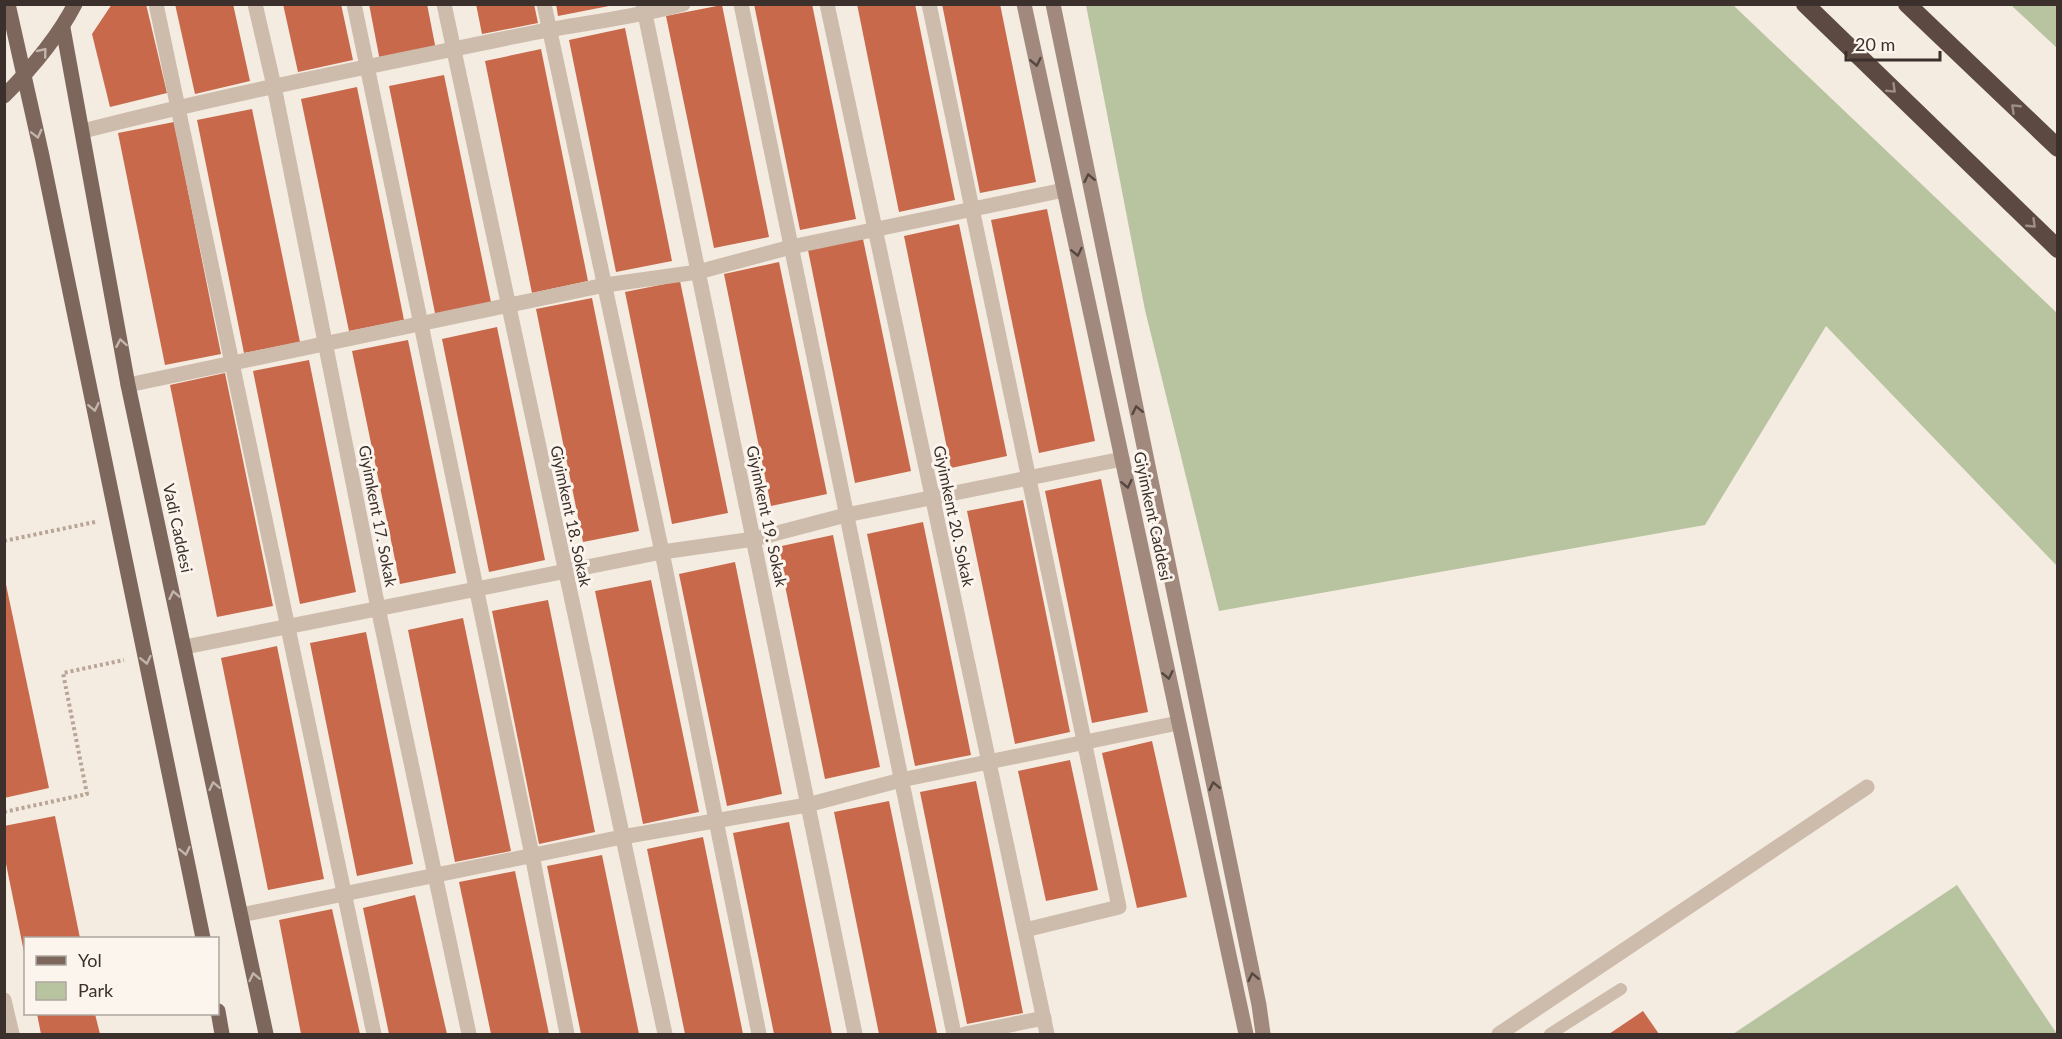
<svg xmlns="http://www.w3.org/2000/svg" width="2062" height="1039" viewBox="0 0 2062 1039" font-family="Lato,sans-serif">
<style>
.green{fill:#b8c4a0}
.building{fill:#c8694b}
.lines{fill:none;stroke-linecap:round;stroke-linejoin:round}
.path{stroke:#b9a596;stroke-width:4;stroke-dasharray:3 3;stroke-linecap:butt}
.lane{stroke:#cdbbac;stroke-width:12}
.street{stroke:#cdbbac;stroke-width:15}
.secondary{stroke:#a18a7d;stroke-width:15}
.primary{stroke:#7d675c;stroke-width:15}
.highway{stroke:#5c4a42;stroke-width:18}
.oneway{stroke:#c2b5ac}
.oneway2{stroke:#544640}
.oneway3{stroke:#9c8e87}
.labels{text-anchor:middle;stroke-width:6;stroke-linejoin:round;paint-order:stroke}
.street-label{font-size:16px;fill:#3b302b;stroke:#fbf5ee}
</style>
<rect width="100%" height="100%" fill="#f4ebe1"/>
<g class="green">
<polygon points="1086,5 1733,5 2057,313 2057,566 1826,326 1705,525 1219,611 1145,310"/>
<polygon points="2011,5 2057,5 2057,48"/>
<polygon points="1957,885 2057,1034 1733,1034"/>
</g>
<g class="building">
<polygon points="112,4 146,4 167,93 110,107 92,34"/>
<polygon points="175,4 233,4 250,81 195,94"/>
<polygon points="283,4 341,4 353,60 298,72"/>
<polygon points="369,4 427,4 436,50 380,61"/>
<polygon points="476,4 534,4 538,23 482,34"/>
<polygon points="556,4 609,4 609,6 558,16"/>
<polygon points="754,4 812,4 856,219 800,230"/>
<polygon points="857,4 915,4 955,200 899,212"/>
<polygon points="942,4 1000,4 1036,182 980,193"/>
<polygon points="722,5 769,237 714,248 666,16"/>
<polygon points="625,28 672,261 616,272 569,40"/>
<polygon points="541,49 588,281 532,293 485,61"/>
<polygon points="444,75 492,307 436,318 389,86"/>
<polygon points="357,87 404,320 349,331 301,99"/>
<polygon points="252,109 300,342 244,353 197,120"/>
<polygon points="174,122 221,354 165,365 118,133"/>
<polygon points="1047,209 1095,441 1039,453 991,220"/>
<polygon points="959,224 1007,456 951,468 904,236"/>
<polygon points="863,239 911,471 855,483 808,250"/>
<polygon points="779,262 827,494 771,506 724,274"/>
<polygon points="680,281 728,513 672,524 625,292"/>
<polygon points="592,298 639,531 583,542 536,309"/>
<polygon points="497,327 545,560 489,572 442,339"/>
<polygon points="408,340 456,573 400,584 352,351"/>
<polygon points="309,360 356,592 300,604 253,371"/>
<polygon points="225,373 273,606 217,617 170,385"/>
<polygon points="1101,479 1148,712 1092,723 1045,491"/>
<polygon points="1023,500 1070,732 1015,744 967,511"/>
<polygon points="923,522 971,755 915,766 867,534"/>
<polygon points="833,535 880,767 825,779 777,547"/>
<polygon points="735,562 782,794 727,806 679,574"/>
<polygon points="4,575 49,788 4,798"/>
<polygon points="651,580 699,812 643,824 595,591"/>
<polygon points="548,600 595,832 539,844 492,611"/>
<polygon points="463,618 511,851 455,862 408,630"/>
<polygon points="366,632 413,864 357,876 310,643"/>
<polygon points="277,646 324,879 268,890 221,658"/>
<polygon points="1152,741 1187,897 1137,908 1102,753"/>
<polygon points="1070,760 1098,890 1046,901 1018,771"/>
<polygon points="976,781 1023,1013 967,1024 920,792"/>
<polygon points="889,801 937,1033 930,1034 879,1034 834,812"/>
<polygon points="55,816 80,938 26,938 24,952 4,854 4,826"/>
<polygon points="789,822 832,1034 774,1034 733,833"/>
<polygon points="703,837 743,1034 685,1034 647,849"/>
<polygon points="602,855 639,1034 581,1034 547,866"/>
<polygon points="515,871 549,1034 491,1034 459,882"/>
<polygon points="415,895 447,1034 389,1034 363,908"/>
<polygon points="332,909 360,1034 301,1034 279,920"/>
<polygon points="1643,1011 1659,1034 1609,1034"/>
<polygon points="37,1014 95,1014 100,1034 41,1034"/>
</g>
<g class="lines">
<g class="path">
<polyline points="4,541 95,522"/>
<polyline points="4,812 87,794 63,673 124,660"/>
</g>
<polyline class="lane" points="1550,1034 1621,989"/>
<g class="street">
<polyline points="156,4 374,1034"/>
<polyline points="255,4 274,86 378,608 469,1034"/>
<polyline points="354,4 532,855 567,1034"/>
<polyline points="444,4 665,1034"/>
<polyline points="544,4 662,552 759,1034"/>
<polyline points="643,4 855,1034"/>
<polyline points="741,4 954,1034"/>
<polyline points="827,4 1047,1034"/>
<polyline points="929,4 1119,907 1025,930"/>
<path d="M 83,131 C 231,93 381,64 532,33 C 582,23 633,18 683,4"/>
<polyline points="128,385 605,285 698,272 791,247 1064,190"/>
<polyline points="185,647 662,552 754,539 846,515 1122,459"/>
<polyline points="241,915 622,837 807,805 901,780 1178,723"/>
<polyline points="4,1000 12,1034"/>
<polyline points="965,1034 1044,1018"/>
<polyline points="1499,1034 1867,787"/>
</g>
<g class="secondary">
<polyline points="1024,4 1246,1034"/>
<polyline points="1053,4 1259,1005 1263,1034"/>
</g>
<g class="primary">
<polyline points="8,4 42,156 203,938"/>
<polyline points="63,28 128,385 266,1034"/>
<path d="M 4,96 C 32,68 57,39 75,4"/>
<polyline points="218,1011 222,1034"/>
</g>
<g class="highway">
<polyline points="1805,4 2058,249"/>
<polyline points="1907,4 2058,148"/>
</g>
</g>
<defs><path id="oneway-chevron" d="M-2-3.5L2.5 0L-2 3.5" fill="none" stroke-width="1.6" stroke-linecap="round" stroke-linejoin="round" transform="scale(1.5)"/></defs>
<g class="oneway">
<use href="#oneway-chevron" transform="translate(43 52) rotate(-51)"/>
<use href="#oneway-chevron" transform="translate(37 134) rotate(76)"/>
<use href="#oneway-chevron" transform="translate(121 343) rotate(-100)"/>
<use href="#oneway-chevron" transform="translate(94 407) rotate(78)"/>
<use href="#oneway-chevron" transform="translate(174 595) rotate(-102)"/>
<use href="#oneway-chevron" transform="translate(146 660) rotate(78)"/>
<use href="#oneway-chevron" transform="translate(214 786) rotate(-102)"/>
<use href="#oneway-chevron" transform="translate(185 851) rotate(78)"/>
<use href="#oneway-chevron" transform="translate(254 977) rotate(-102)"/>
</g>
<g class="oneway2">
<use href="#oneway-chevron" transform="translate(1036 62) rotate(78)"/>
<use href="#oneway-chevron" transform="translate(1089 178) rotate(-102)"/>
<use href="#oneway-chevron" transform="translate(1077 252) rotate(78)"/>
<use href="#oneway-chevron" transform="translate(1137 410) rotate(-102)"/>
<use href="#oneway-chevron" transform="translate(1127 484) rotate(78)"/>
<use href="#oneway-chevron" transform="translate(1168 675) rotate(78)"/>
<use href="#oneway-chevron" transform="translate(1214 786) rotate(-102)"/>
<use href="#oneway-chevron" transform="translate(1253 977) rotate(-102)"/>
</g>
<g class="oneway3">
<use href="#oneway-chevron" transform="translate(1892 89) rotate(44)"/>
<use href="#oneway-chevron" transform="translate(2015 108) rotate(-136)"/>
<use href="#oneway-chevron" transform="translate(2032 224) rotate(44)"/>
</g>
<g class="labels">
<g class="street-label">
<text transform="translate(378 516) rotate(79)" y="6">Giyimkent 17. Sokak</text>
<text transform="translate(571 516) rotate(78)" y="6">Giyimkent 18. Sokak</text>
<text transform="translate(767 516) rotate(78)" y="6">Giyimkent 19. Sokak</text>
<text transform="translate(954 516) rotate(78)" y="6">Giyimkent 20. Sokak</text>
<text transform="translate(1153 516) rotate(78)" y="6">Giyimkent Caddesi</text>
<text transform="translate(178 528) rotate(78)" y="6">Vadi Caddesi</text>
</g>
</g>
<rect width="2062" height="1039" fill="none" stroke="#3b302b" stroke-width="12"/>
<rect x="24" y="937" width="195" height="78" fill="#fbf5ee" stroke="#aea6a0" stroke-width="1.5"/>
<rect x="36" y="956" width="30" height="9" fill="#7d675c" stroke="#aea6a0" stroke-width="1.5"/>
<text x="78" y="967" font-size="18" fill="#3b302b">Yol</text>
<rect x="36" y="982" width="30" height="18" fill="#b8c4a0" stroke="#aea6a0" stroke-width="1.5"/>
<text x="78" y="997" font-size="18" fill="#3b302b">Park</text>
<path d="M1846 51v9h94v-9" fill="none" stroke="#3b302b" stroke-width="3"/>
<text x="1855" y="51" font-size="18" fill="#3b302b" stroke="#fbf5ee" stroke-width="4.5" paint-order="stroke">20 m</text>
</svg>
